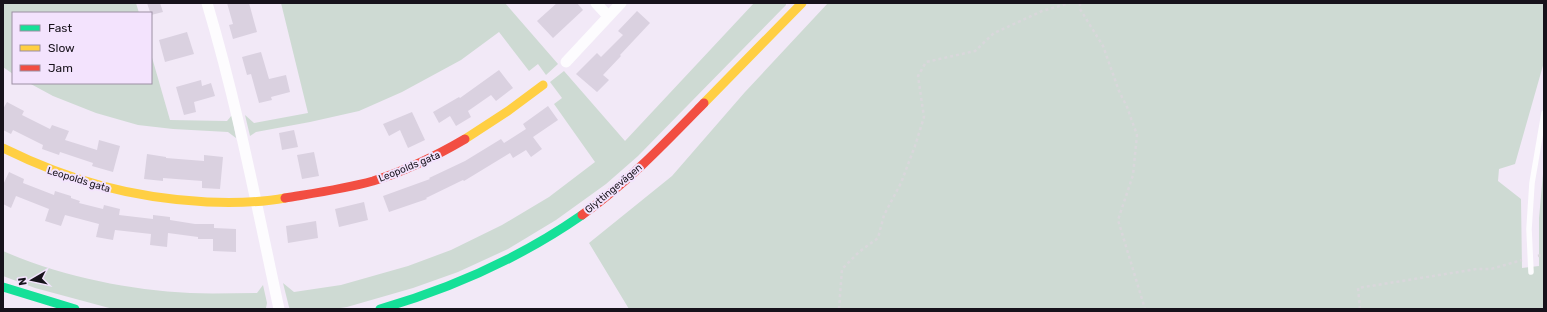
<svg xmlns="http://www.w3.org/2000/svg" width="1547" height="312" viewBox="0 0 1547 312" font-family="Rubik,sans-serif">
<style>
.green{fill:#cedad3}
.building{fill:#dad1e0}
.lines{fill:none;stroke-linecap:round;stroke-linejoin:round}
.path{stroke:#d9d7db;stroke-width:2.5;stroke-dasharray:3 3;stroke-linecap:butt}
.lane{stroke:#fdfcfe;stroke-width:5.5}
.street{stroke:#fdfcfe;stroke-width:11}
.fast{stroke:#16e098;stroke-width:9}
.slow{stroke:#ffcf43;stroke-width:9}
.jam{stroke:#f24e42;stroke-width:9}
.labels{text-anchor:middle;stroke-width:4;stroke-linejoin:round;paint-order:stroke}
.street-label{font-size:10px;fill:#17121b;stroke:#f3e3fd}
</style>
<rect width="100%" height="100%" fill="#f2e9f7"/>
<g class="green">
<polygon points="3,3 136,3 139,13 13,13 13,74 3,67"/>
<polygon points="281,3 505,3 558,64 546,75 538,64 529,71 499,32 461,60 402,92 359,111 310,122 256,132 250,136 245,115 254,123 308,113"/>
<polygon points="754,3 786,3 786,5 638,156 606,184 556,220 508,249 458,272 413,288 347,307 334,309 290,309 289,307 283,283 294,292 341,285 408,266 451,250 502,225 549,197 595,162 554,104 562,98 550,82 564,71 625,141"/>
<polygon points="828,3 1544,3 1544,62 1515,164 1499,169 1498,181 1521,199 1522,268 1539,266 1539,218 1543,174 1544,309 629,309 589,243 672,176 745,92"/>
<polygon points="151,54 170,120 227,121 232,115 236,138 228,132 173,129 138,125 96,113 53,96 29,83 151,83"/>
<path d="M 3,251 C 60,276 128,290 190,293 C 212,294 235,293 257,293 L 263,285 L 267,303 L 266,308 L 113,309 L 35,288 L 3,276 Z"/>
</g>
<g class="building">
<polygon points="147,3 160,3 163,12 151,15"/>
<polygon points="227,3 249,3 257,32 233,39 229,25 233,24"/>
<polygon points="557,3 577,3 583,10 553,38 537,21"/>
<polygon points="637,11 650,23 620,55 621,56 603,75 609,80 597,92 576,74 597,53 601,57 623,35 618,31"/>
<polygon points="187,32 194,54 165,62 159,40"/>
<polygon points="261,52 269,79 286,75 290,92 271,97 272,100 259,103 251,74 247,75 242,57"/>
<polygon points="499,70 513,88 496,101 491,95 468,111 471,117 456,126 450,116 439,123 433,112 459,97 460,98"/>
<polygon points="201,80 202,86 211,83 215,96 194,102 196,112 184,115 176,87"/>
<polygon points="7,102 24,111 22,115 50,129 52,125 69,131 65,140 97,150 99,140 120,146 113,172 92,166 93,163 60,152 59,155 42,149 43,145 13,130 11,134 3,130 3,109"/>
<polygon points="548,106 558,120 533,137 542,149 531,157 526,150 513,158 510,153 464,181 463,180 426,198 427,199 389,212 383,196 430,179 429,178 465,161 501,139 504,143 526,129 523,124"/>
<polygon points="412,112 425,140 408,148 400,130 389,136 383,124"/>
<polygon points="294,130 298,147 282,150 279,133"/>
<polygon points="314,152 319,176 302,179 297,155"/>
<polygon points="147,154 166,157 166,158 204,161 204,155 223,157 220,189 202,188 202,181 163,178 163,181 144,179"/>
<polygon points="9,172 24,179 23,183 54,195 55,191 71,196 71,198 80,201 79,203 103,209 104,205 120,209 119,215 153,219 153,215 170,217 170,220 195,224 214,224 214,228 236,229 236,252 213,251 213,239 198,239 198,237 168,233 167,247 150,245 151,234 115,230 113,240 96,237 99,224 65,215 61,226 45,221 49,209 16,196 11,208 3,204 3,185"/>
<polygon points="364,202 368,220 339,227 335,209"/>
<polygon points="316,221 318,238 288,243 286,226"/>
</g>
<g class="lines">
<g class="path">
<polyline points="1080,3 1080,9 1103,46 1119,91 1127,107 1137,135 1133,175 1118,220 1145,309"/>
<polyline points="1538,256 1544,254"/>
<polyline points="839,309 842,269 859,252 878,238 884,215 901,183 915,146 924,117 918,76 926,62 975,51 994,33 1042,11 1070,3"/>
<polyline points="1360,309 1358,288 1477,269 1491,269 1522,260"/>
</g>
<polyline class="lane" points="1531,272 1529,229 1532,183 1544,113"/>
<g class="street">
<path d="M 207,3 C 237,103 257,207 279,309"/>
<polyline points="596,3 608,16"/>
<polyline points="566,62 621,3"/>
</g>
<g class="fast">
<polyline points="3,287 75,309"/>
<path d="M 380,309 C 453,288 520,258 582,215"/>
</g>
<g class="slow">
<polyline points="704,103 802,3"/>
<polyline points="465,139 508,111 543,85"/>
<path d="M 3,148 C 70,181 132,198 207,202 C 233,203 259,203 285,198"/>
</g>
<g class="jam">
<path d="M 285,198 C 315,193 344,189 373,181 C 405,171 436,156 465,139"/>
<path d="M 582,215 C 627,183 665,143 704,103"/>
</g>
</g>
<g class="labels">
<g class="street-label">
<text transform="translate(409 166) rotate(-22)" y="4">Leopolds gata</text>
<text transform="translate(79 179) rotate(17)" y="4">Leopolds gata</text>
<text transform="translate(613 188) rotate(-40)" y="4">Glyttingevägen</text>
</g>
</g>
<rect width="1547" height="312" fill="none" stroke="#17121b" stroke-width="8"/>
<rect x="12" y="12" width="140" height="72" fill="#f3e3fd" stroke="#9b8fa3"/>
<rect x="20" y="25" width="20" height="6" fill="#16e098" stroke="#9b8fa3"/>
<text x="48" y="32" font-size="12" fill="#17121b">Fast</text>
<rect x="20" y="45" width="20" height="6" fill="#ffcf43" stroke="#9b8fa3"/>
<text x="48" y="52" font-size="12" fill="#17121b">Slow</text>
<rect x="20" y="65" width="20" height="6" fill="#f24e42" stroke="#9b8fa3"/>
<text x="48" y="72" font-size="12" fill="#17121b">Jam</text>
<g transform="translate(32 280) rotate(261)" stroke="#f3e3fd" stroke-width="3" paint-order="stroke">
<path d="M0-3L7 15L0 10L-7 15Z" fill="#17121b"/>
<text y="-6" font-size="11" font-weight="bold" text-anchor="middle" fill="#17121b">N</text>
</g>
</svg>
